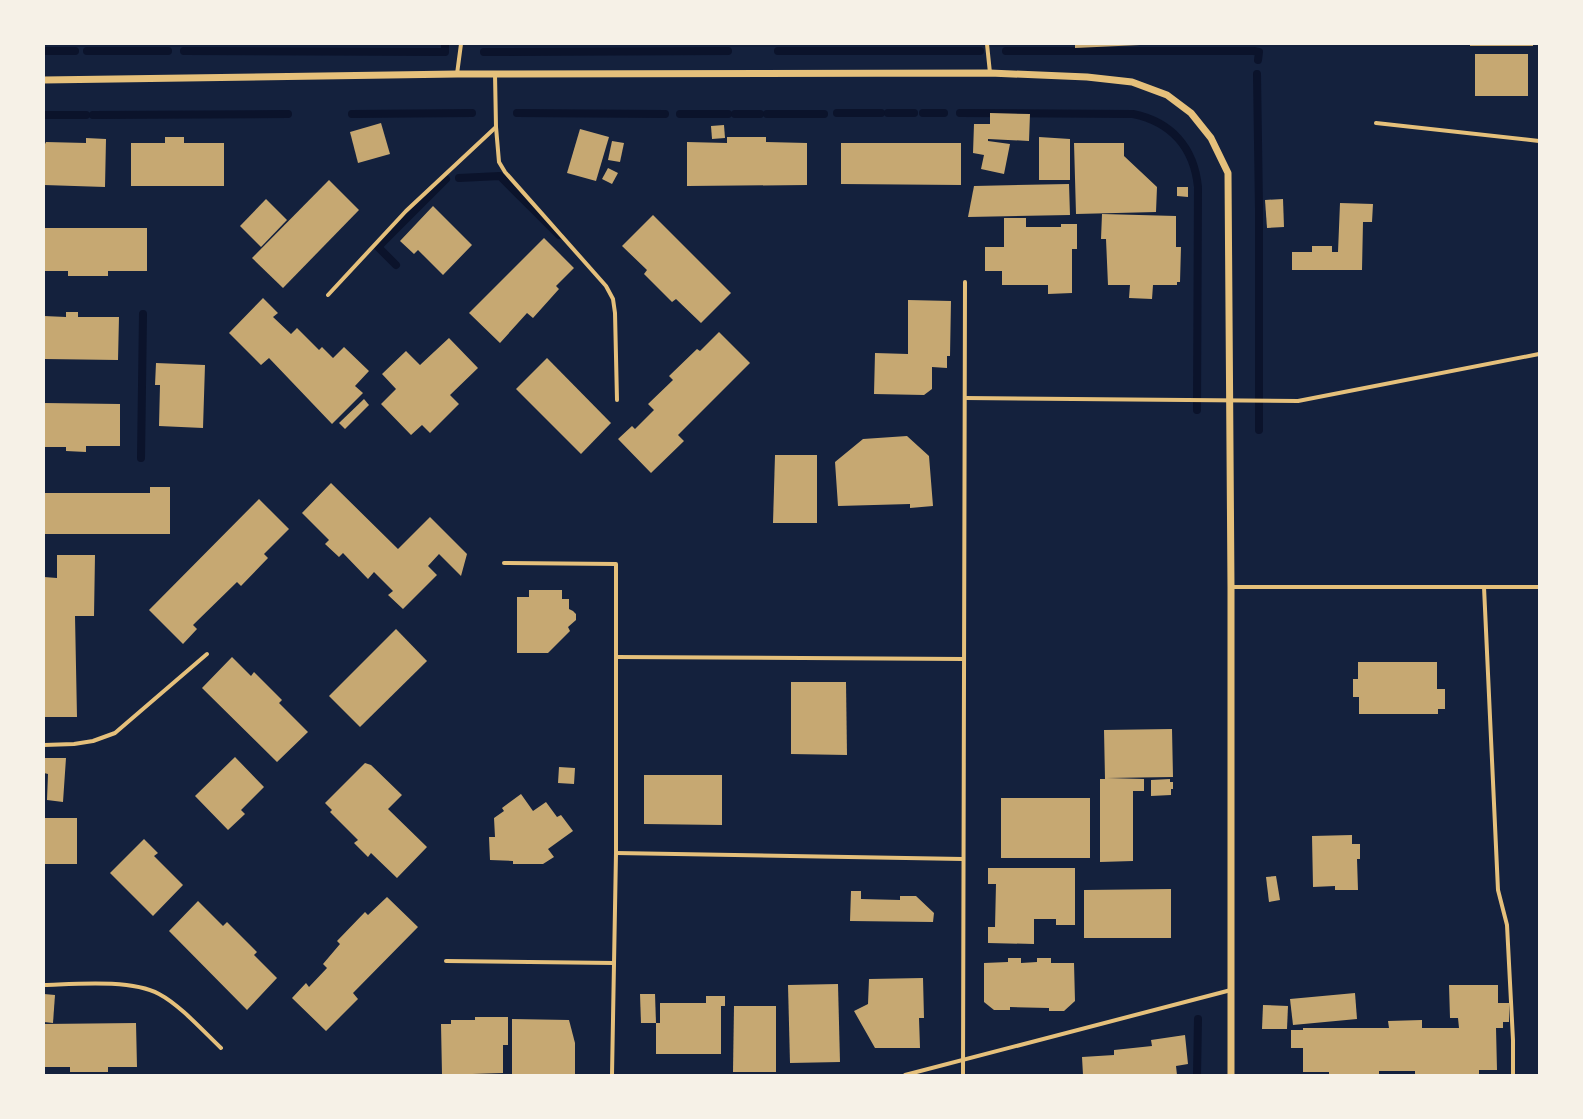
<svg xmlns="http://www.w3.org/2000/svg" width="1583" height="1119" viewBox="0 0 1583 1119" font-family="'Noto Sans',sans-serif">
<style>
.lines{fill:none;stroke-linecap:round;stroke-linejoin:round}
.stream{stroke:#0b132b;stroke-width:8}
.building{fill:#c6a872}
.minor{stroke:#e5c07b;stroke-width:4}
.tertiary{stroke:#e5c07b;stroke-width:7}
</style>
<rect width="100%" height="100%" fill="#14213d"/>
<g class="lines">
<g class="stream">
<polyline points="44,51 75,51"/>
<polyline points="87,51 168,51"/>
<polyline points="184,51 445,52 445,44"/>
<polyline points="778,51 980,51"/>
<polyline points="1006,51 1254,51 1259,52 1258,60"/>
<polyline points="484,52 728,51"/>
<polyline points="1257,74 1259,208 1259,430"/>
<polyline points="517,113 665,114"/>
<polyline points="837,113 881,113"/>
<polyline points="888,113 914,113"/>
<polyline points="923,113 944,113"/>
<path d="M 960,113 L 1133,114 C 1172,122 1194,148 1198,187 L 1197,410"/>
<polyline points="352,114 472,113"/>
<polyline points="680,114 728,114"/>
<polyline points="735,114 760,114"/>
<polyline points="767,114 824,114"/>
<polyline points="44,115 86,115"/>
<polyline points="93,115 288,114"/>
<polyline points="459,178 500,176 559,235"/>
<polyline points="396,265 378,247 446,179"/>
<polyline points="141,458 143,314"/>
<polyline points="1197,1075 1198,1019"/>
</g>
</g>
<g class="building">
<polygon points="1075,44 1140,44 1140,45 1075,48"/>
<rect x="1470" y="44" width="63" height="2"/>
<rect x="1475" y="54" width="53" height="42"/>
<polygon points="990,113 1030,114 1029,141 988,139 988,141 1010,144 1004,174 981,169 984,155 973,153 974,124 990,124"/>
<polygon points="381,123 390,154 358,163 350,132"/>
<polygon points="724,125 725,138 712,139 711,126"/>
<polygon points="580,129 609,137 596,181 567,173"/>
<polygon points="165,137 184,137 184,143 224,143 224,186 131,186 131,143 165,143"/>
<polygon points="727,137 766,137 766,142 807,143 807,185 687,186 687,142 727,143"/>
<polygon points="1039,137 1070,139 1070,180 1039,180"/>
<polygon points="86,138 106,139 105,187 44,185 44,146 46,142 86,143"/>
<polygon points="612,141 624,143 620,162 608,160"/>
<polygon points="841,143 961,143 961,185 841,184"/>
<polygon points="1074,143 1124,143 1124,156 1157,187 1156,212 1076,214"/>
<polygon points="608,168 618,173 612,184 602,179"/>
<polygon points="329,180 359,210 283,288 252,258"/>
<polygon points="1069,184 1070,215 968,217 974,186"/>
<polygon points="1177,187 1188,187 1188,197 1177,196"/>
<polygon points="266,199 287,220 261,247 240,226"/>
<polygon points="1283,199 1284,227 1267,228 1265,200"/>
<polygon points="1340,203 1373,204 1372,222 1363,222 1362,270 1292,270 1292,252 1312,252 1312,246 1332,246 1332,252 1338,252"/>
<polygon points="433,206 472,245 443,275 418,250 414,254 400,241"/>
<polygon points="1102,214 1176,216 1176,247 1181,247 1180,282 1177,282 1177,285 1153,285 1152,299 1129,298 1130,285 1108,285 1106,239 1101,239"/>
<polygon points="653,215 731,293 701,323 676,299 672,302 644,274 647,270 622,246"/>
<polygon points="1004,218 1026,218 1026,227 1061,227 1061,224 1077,224 1077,249 1072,249 1072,293 1048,294 1048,285 1002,285 1002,271 985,271 985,247 1004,247"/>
<polygon points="44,228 147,228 147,271 108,271 108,276 68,276 68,271 44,271"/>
<polygon points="544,238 574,268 556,286 559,289 533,318 527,313 500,343 469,313"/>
<polygon points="263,298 278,313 273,317 291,334 297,328 319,350 322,347 333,358 344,347 369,371 355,386 363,393 332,424 269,358 261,365 229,333"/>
<polygon points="908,300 951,301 950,356 947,356 947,368 932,367 932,389 924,395 874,394 875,353 908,354"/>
<polygon points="66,312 78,312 78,317 119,317 118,360 44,359 44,316 66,317"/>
<polygon points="719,332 750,363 678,435 684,441 651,473 618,439 632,426 635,429 654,410 648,404 673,380 669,376 697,349 700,351"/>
<polygon points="449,338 478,368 450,395 459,404 430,433 422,425 411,435 381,404 396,389 382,374 406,351 420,365"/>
<polygon points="547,358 611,423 581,454 516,389"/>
<polygon points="156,363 205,365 203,428 159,426 160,385 155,385"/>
<polygon points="364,399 369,405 345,429 339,423"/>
<polygon points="44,403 120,404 120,446 86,446 86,452 66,451 66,447 44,447"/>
<polygon points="907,436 929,456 933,506 910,508 910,504 838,506 835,462 863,439"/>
<polygon points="775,455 817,455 817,523 773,523"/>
<polygon points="331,483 398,549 430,517 467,554 461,576 439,554 428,566 437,575 403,609 388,595 393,591 374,572 368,579 343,553 339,557 325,544 329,540 302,513"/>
<polygon points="150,487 170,487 170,534 44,534 44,493 150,493"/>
<polygon points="259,499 289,529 264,554 268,558 241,586 237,582 193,625 197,629 183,644 149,610"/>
<polygon points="57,555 95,555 94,616 75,616 77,717 44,717 44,577 57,578"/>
<polygon points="529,590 562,590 562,599 569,599 569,609 573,611 576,614 576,620 568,627 570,631 548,653 517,653 517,597 529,597"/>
<polygon points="396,629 427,661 360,727 329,696"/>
<polygon points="232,657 251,676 254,672 282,700 279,703 308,732 277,762 202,688"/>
<polygon points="1358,662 1437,662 1437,689 1445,689 1445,709 1438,709 1438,714 1359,714 1359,697 1353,697 1353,679 1358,679"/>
<polygon points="791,682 846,682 847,755 791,754"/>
<polygon points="1172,729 1173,777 1107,778 1144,779 1144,791 1133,791 1133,861 1100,862 1100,779 1105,779 1104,730"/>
<polygon points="235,757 264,787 241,810 245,814 228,830 195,796"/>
<polygon points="44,758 66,758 63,802 47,800 48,774 44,773"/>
<polygon points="365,763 371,765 402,795 388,809 427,847 397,878 371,853 368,857 354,843 358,840 330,812 332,810 325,803"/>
<polygon points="559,767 575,768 574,784 558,783"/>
<polygon points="644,775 722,775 722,825 644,824"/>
<polygon points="1170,779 1170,782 1173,782 1173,789 1171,789 1171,795 1151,796 1151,780"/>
<polygon points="521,794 533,811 546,802 557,817 561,815 573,831 548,849 554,857 543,864 513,864 513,861 490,860 489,837 495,837 494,818 504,811 502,808"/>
<rect x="1001" y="798" width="89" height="60"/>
<rect x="44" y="818" width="33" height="46"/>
<polygon points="1352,835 1352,844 1360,844 1360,859 1357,859 1358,890 1335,890 1335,886 1313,887 1312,836"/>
<polygon points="144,839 158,853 154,856 183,885 153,916 110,873"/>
<polygon points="988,868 1075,868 1075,925 1056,925 1056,919 1034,919 1034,944 988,943 988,927 995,927 996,884 988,884"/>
<polygon points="1276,876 1280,900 1269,902 1266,877"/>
<polygon points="1171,889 1171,938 1084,938 1084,890"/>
<polygon points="851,891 861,891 861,899 900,900 900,896 916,896 934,913 933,922 850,921"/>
<polygon points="387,897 418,927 353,993 358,999 326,1031 292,998 306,983 309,987 327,968 323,964 340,944 337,941 365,912 368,915"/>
<polygon points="198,901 223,926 227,922 257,952 254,955 277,978 247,1010 169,931"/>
<polygon points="1008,958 1021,958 1021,963 1037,962 1037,958 1051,958 1051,963 1074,963 1075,1001 1064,1011 1049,1011 1049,1008 1010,1007 1010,1010 994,1010 984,1002 984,963 1008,962"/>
<polygon points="923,978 924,1018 919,1018 920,1048 875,1048 854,1011 868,1004 869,979"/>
<polygon points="838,984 840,1062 790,1063 788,985"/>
<polygon points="1449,985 1498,985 1498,1003 1509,1003 1509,1022 1503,1022 1503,1028 1496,1028 1497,1070 1479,1070 1479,1075 1415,1075 1415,1071 1379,1071 1379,1075 1329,1075 1329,1072 1303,1072 1303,1048 1291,1048 1291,1030 1303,1030 1303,1028 1389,1028 1388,1021 1422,1020 1422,1028 1459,1028 1458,1018 1450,1018"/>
<polygon points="1355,993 1357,1019 1293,1025 1290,999"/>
<polygon points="44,994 55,995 53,1023 44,1022"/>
<polygon points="640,994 655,994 656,1023 641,1023"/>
<polygon points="706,996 725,996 725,1006 721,1006 721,1054 656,1054 656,1023 660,1023 660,1003 706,1003"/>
<polygon points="1263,1005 1288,1006 1287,1029 1262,1029"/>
<polygon points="734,1006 776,1006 776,1072 733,1072"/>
<polygon points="475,1017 508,1017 508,1045 503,1045 503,1073 442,1075 441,1024 451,1024 451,1020 475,1020"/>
<polygon points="512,1019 569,1020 575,1043 575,1075 512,1075"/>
<polygon points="136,1023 137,1067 108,1067 108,1072 70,1072 70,1067 44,1067 44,1024"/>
<polygon points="1185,1035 1188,1064 1176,1066 1177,1075 1083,1075 1082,1057 1114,1055 1114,1050 1152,1046 1151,1040"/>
</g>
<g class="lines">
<g class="minor">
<polyline points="987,44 990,73"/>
<polyline points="457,74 461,44"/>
<polyline points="495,74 496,127 499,162 505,172 606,286 613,299 615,313 617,400"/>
<polyline points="1376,123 1539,141"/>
<polyline points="328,295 406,211 496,127"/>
<polyline points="965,398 1298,401 1539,354"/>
<polyline points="504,563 616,564 616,853 612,1075"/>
<polyline points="1231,587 1539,587"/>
<polyline points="1484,587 1498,890 1507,925 1513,1040 1513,1075"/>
<polyline points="616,657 964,659"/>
<polyline points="44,745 74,744 93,741 115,733 207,654"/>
<polyline points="616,853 963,859"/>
<polyline points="446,961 614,963"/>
<path d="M 44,985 C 76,984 131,979 159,994 C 180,1005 204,1032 221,1048"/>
<polyline points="905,1075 1231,990"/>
<polyline points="963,1075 965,282"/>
</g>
<polyline class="tertiary" points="44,80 457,74 990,73 1087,77 1132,82 1167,95 1191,113 1211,138 1228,173 1231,587 1231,1075"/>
</g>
<rect width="1583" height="1119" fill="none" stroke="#f6f1e7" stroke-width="90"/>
</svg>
